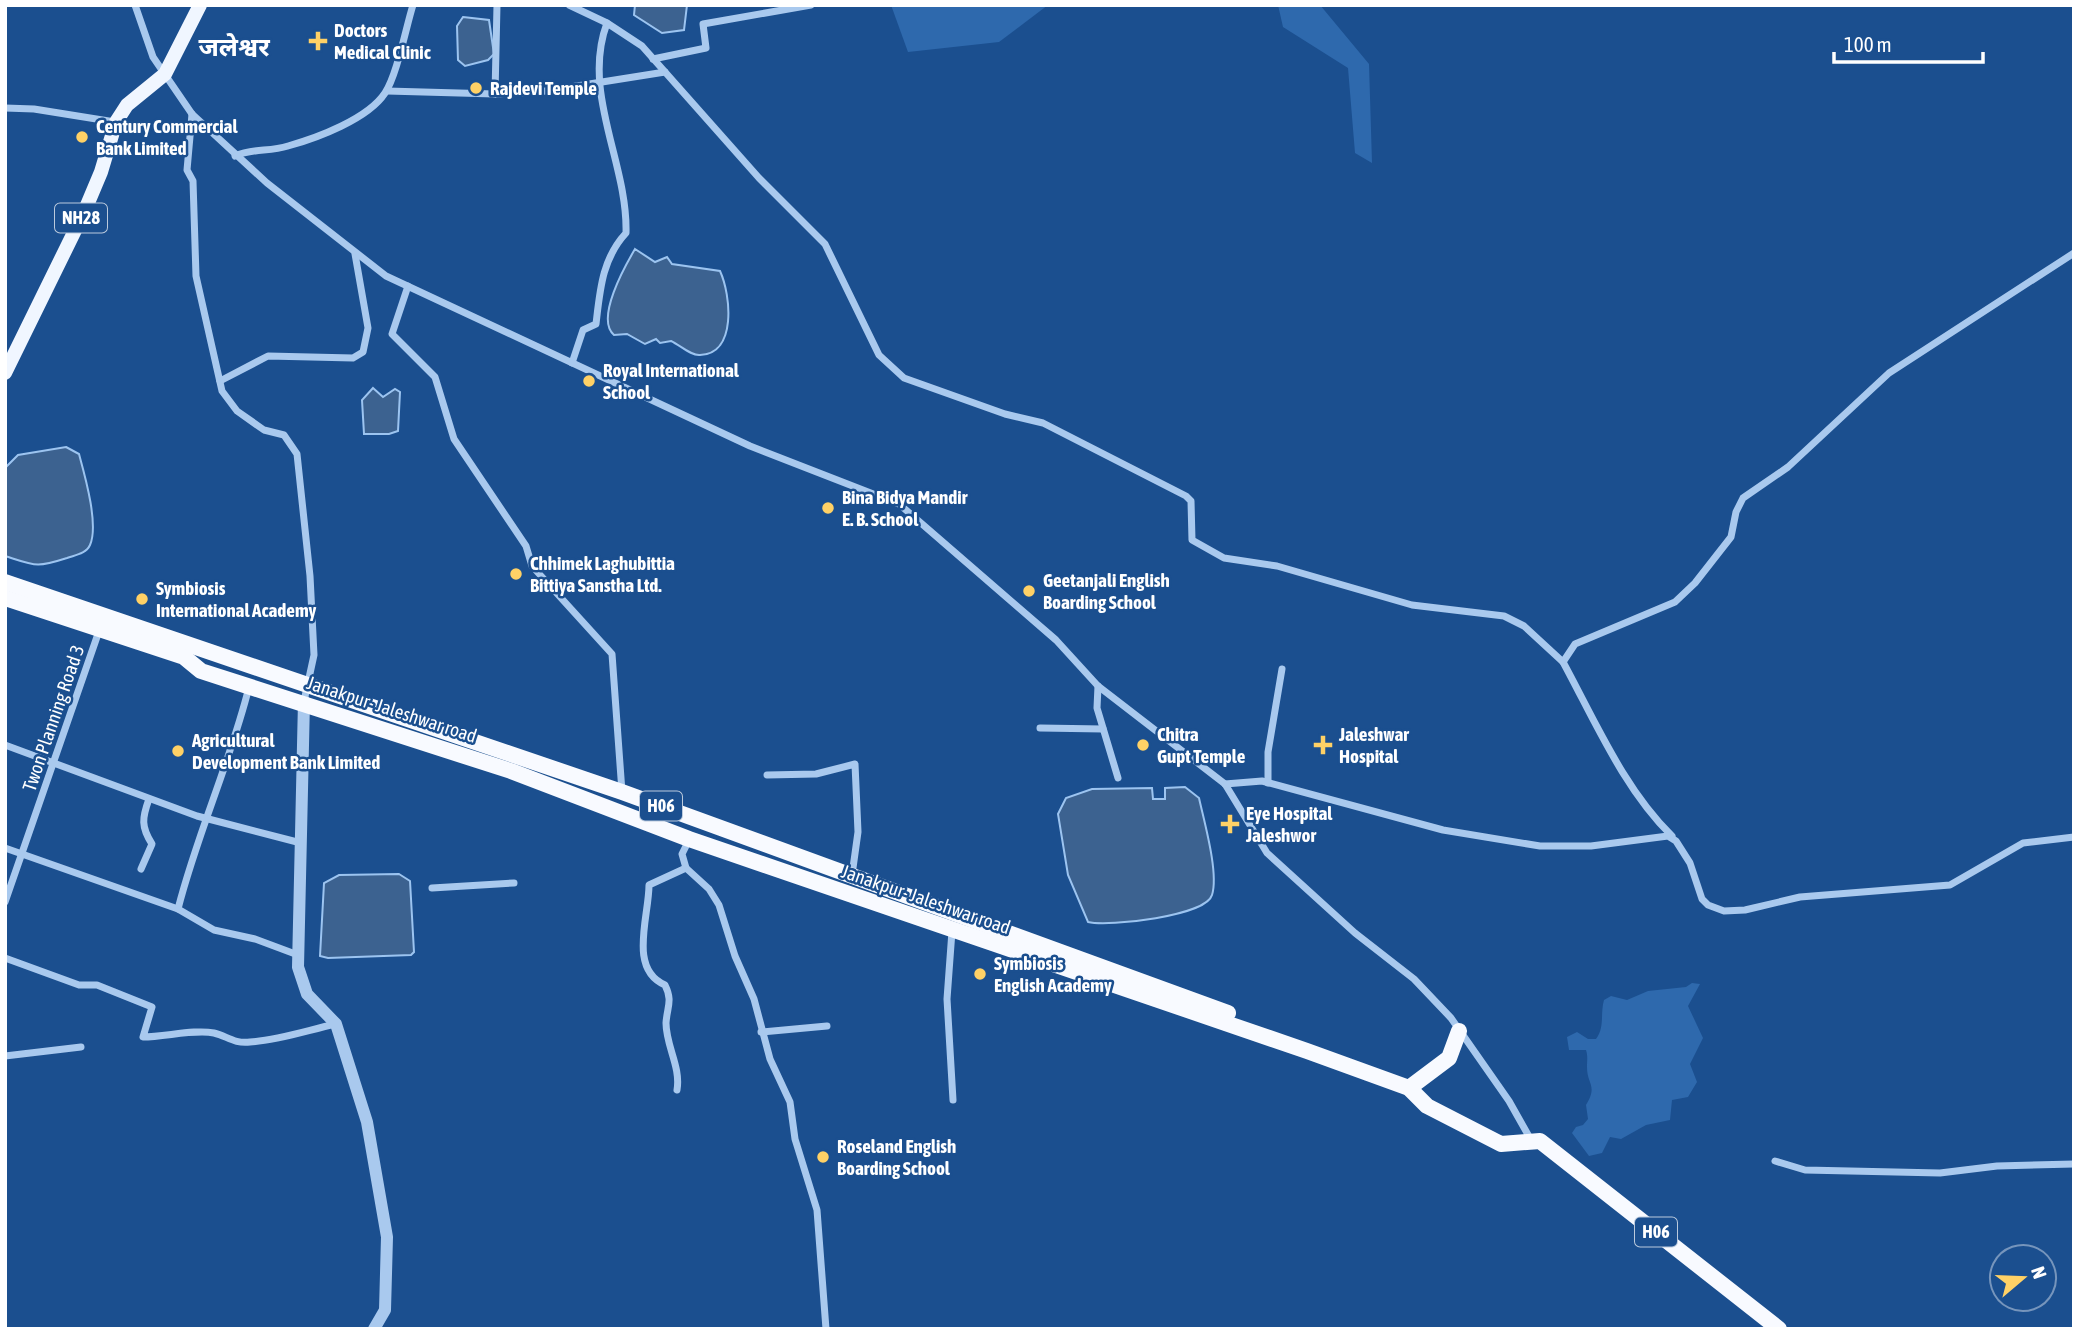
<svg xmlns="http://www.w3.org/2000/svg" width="2079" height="1334" viewBox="0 0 2079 1334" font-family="'Asap Condensed','Noto Sans Devanagari',sans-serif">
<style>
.green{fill:#2e69ad}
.water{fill:#3c6290;stroke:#9cc4f0;stroke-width:2}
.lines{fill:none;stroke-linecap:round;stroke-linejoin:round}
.minor{stroke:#a9c9ee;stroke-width:7}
.tertiary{stroke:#a9c9ee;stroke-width:12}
.primary{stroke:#f0f6ff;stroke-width:14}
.trunk{stroke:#f8faff;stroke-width:16}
.poi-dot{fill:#ffd166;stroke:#1b4f8f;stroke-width:2.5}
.labels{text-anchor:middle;stroke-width:5;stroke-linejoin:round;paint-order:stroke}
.shield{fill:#1b4f8f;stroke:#bbcadd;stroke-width:2}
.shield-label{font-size:18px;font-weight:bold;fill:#fff}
.poi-label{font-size:19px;font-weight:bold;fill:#fff;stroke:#1b4f8f;text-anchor:start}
.street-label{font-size:19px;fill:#fff;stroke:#1b4f8f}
.district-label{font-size:26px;font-weight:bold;fill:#fff;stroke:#1b4f8f}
</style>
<rect width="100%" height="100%" fill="#1b4f8f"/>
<g class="green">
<polygon points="891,5 1048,5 999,42 908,52"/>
<polygon points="1278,5 1320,5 1369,64 1372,163 1355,153 1348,68 1283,27"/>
<path d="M 1692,983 L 1700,984 L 1688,1006 L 1703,1038 L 1690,1064 L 1697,1082 L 1688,1097 L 1672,1100 L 1670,1120 L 1646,1125 L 1621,1139 L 1610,1137 L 1602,1153 L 1589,1156 L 1572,1133 L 1576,1127 L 1583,1125 L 1588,1119 L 1586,1105 C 1598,1085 1587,1085 1587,1067 C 1587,1060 1588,1056 1586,1050 L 1569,1050 L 1567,1037 L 1577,1032 L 1588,1039 L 1596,1039 C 1605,1027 1600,1014 1604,1000 L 1611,996 L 1627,1000 L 1648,991 L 1686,987 Z"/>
</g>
<g class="water">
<polygon points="635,5 687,5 684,30 662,33 634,15"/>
<polygon points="463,17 489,20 494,54 488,60 465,66 458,60 457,26"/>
<path d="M 635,249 L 655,262 L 667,257 L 672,264 L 720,271 C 731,295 737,354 700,355 C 691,356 680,345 671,341 L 660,343 L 656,339 L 645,344 L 627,334 L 614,335 C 595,319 625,266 635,249 Z"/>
<polygon points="373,388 383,397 395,389 400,392 398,431 389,434 364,434 362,400"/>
<path d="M 66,447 L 79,454 C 85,476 99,525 90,545 C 86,554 75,555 67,558 C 36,568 36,566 5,556 L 5,468 L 18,455 Z"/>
<path d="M 1185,787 L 1199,798 C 1204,821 1219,873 1212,895 C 1206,916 1109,927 1088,922 L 1068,875 L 1058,814 L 1066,798 L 1092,789 L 1152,788 L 1153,799 L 1165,799 L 1165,788 Z"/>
<polygon points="399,874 410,881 414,952 411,955 328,958 320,956 324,883 339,875"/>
</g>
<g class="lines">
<g class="minor">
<polyline points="135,5 153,57 192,114 267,183 386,276 750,446 899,504 1056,640 1098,686 1225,784 1267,853 1355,933 1414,979 1451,1018 1509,1101 1531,1140"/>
<polyline points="569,5 607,23 642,46 759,178 825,244 879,355 904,378 1005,414 1043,423 1186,496 1191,501 1192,540 1224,558 1277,566 1412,605 1504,616 1524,626 1563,662 1575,644 1675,602 1695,583 1731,537 1736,512 1743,498 1788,467 1889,373 2074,253"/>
<polyline points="653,59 706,48 703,24 811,5"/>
<polyline points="387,91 495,94 497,5"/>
<polyline points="495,94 539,92 665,72"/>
<polyline points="5,108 34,109 115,122"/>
<polyline points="192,114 187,170 193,181 196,276 222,391 237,411 264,430 284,435 297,454 310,576 314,655 304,701"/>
<path d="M 235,156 C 253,148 269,152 288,146 C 317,138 368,119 385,93 C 397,75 406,27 413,5"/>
<polyline points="408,286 392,334 435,377 454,439 526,546 532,566 612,654 622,792"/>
<path d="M 572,363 L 583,330 L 596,324 C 600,290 602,259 626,233 C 628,163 581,93 607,23"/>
<polyline points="220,381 268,356 353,358 363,352 368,328 355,254"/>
<path d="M 1563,662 C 1595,721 1624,789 1672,836"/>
<polyline points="1098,686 1097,708 1118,778"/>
<path d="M 249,687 C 230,763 197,834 178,909 L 214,930 L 255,939 L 298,955"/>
<polyline points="1040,728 1103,729"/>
<polyline points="5,745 197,816 301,843"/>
<polyline points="767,775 816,774 855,764 858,832 852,875"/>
<polyline points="1268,783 1268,752 1282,669"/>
<polyline points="1225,784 1262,781 1443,830 1540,846 1591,846 1668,836 1676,841 1690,863 1702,899 1708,905 1724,911 1745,910 1800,897 1950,885 2023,843 2074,837"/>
<polyline points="689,840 682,854 686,868 709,889 719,905 735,956 754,999 770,1059 790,1102 795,1139 817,1210 826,1329"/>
<polyline points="5,848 178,909"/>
<path d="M 141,869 L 152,844 C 141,827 142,818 149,799"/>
<polyline points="432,888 514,883"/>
<polyline points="5,902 99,631"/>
<polyline points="952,931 947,999 953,1100"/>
<path d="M 5,958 L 79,985 L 97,985 L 152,1007 L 143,1037 C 165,1037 194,1029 214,1033 C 227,1036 234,1044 250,1042 C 279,1040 308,1030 336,1024"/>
<polyline points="761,1032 827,1026"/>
<polyline points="5,1056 81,1047"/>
<path d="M 677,1090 C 681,1067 666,1046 666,1023 C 667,1007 673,1001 665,985 C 628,969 649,917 649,885 L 686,868"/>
<polyline points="1775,1161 1805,1170 1940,1173 1997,1166 2074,1164"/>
</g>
<polyline class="tertiary" points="304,701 298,967 307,994 336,1024 367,1122 387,1237 385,1310 374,1329"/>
<polyline class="primary" points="5,373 85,210 101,172 116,122 127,105 165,74 200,5"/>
<g class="trunk">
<polyline points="5,582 622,792 1228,1013"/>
<polyline points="5,598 184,657 201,671 511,771 689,839 1307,1051 1409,1088 1427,1106 1501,1144 1540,1141 1779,1329"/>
<polyline points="1409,1088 1449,1058 1459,1031"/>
</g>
</g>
<g class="poi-dot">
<path d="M314.5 30.5h7v7h7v7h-7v7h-7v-7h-7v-7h7z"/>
<circle cx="476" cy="88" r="7"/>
<circle cx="82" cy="137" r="7"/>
<circle cx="589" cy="381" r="7"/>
<circle cx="828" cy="508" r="7"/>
<circle cx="516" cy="574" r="7"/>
<circle cx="1029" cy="591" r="7"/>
<circle cx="142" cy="599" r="7"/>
<circle cx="1143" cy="745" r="7"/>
<path d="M1319.5 734.5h7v7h7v7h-7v7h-7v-7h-7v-7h7z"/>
<circle cx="178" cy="751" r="7"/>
<path d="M1226.5 813.5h7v7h7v7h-7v7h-7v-7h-7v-7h7z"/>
<circle cx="980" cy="974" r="7"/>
<circle cx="823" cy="1157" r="7"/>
</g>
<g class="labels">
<g class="shield">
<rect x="55" y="203.5" width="52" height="29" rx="5"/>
<rect x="640" y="791.5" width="42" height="29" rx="5"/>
<rect x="1635" y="1217.5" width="42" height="29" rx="5"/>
</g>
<g class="shield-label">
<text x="81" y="224">NH28</text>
<text x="661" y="812">H06</text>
<text x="1656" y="1238">H06</text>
</g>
<g class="poi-label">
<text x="334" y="37">Doctors<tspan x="334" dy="22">Medical Clinic</tspan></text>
<text x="490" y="95">Rajdevi Temple</text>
<text x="96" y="133">Century Commercial<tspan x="96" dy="22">Bank Limited</tspan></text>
<text x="603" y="377">Royal International<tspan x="603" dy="22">School</tspan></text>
<text x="842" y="504">Bina Bidya Mandir<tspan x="842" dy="22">E. B. School</tspan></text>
<text x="530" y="570">Chhimek Laghubittia<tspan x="530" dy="22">Bittiya Sanstha Ltd.</tspan></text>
<text x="1043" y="587">Geetanjali English<tspan x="1043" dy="22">Boarding School</tspan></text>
<text x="156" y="595">Symbiosis<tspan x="156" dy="22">International Academy</tspan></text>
<text x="1157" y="741">Chitra<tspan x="1157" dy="22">Gupt Temple</tspan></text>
<text x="1339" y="741">Jaleshwar<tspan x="1339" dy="22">Hospital</tspan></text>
<text x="192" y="747">Agricultural<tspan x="192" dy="22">Development Bank Limited</tspan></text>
<text x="1246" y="820">Eye Hospital<tspan x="1246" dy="22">Jaleshwor</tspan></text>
<text x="994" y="970">Symbiosis<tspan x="994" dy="22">English Academy</tspan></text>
<text x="837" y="1153">Roseland English<tspan x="837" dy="22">Boarding School</tspan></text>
</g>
<g class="street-label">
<text transform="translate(392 709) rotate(18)" y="7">Janakpur- Jaleshwar road</text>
<text transform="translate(53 718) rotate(-71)" y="7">Twon Planning Road 3</text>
<text transform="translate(926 899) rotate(19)" y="7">Janakpur- Jaleshwar road</text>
</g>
<g class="district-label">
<text x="234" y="56">जलेश्वर</text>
</g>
</g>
<rect width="2079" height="1334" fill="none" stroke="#ffffff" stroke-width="14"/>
<g transform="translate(2023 1278) rotate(71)"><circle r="33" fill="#1b4f8f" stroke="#7695bc" stroke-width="2"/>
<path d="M0-5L12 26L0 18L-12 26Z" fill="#ffd166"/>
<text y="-10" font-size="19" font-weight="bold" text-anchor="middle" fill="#ffffff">N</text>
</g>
<path d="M1834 52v10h149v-10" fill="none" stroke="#ffffff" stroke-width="3.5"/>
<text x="1844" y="52" font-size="21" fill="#ffffff" stroke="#1b4f8f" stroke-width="5" paint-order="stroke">100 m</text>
</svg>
